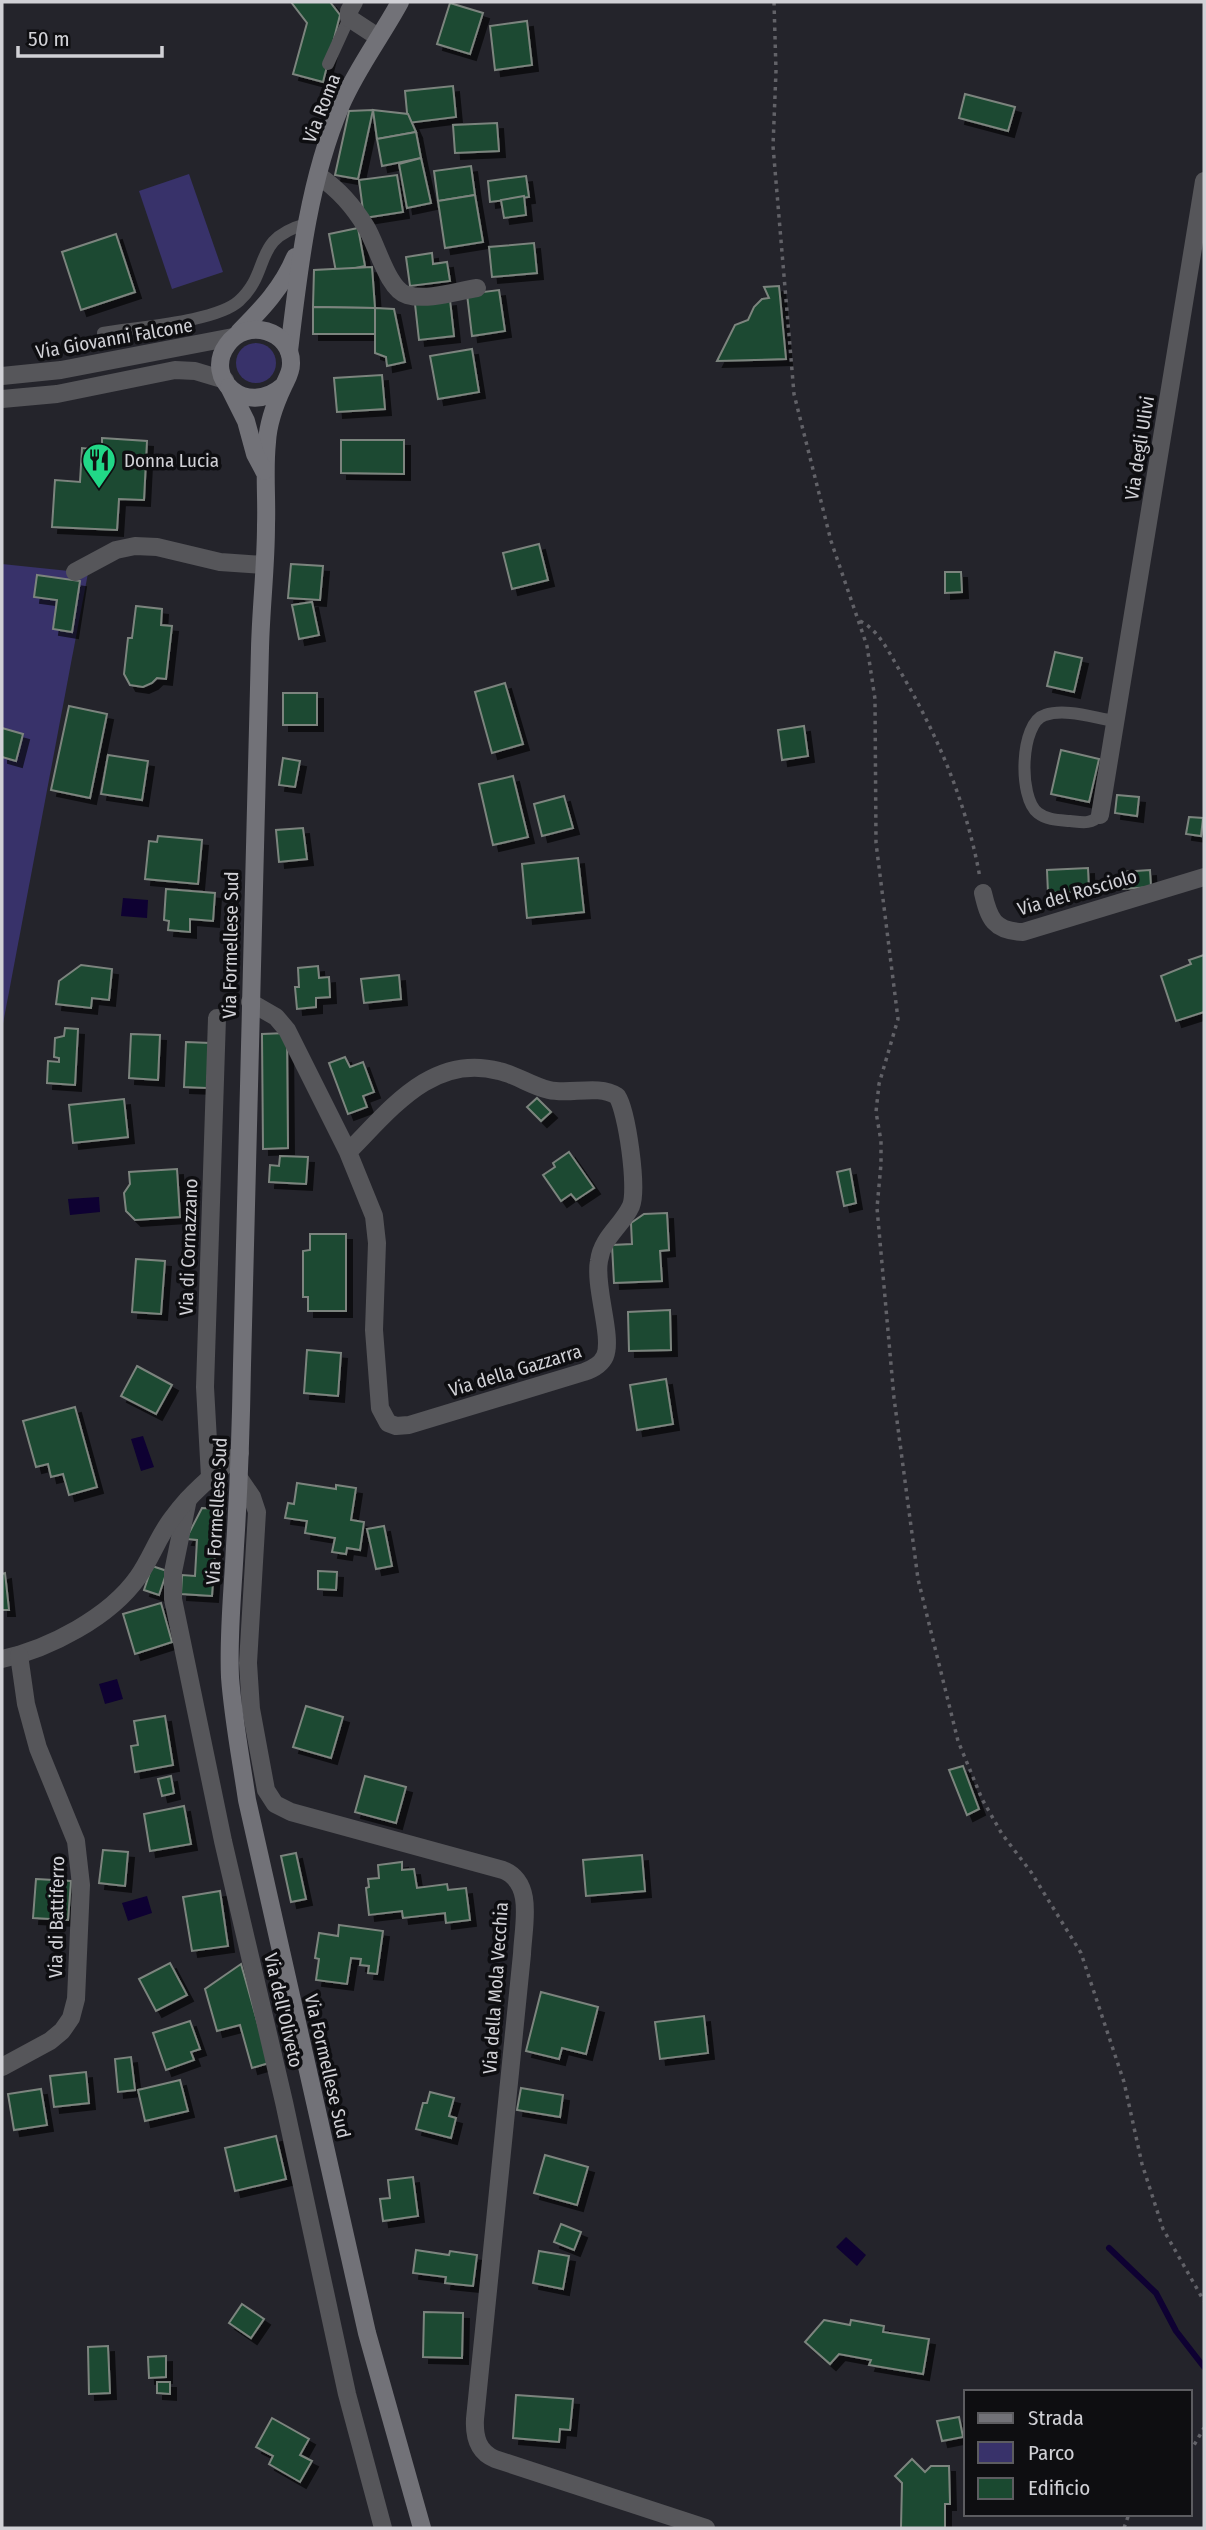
<svg xmlns="http://www.w3.org/2000/svg" width="1206" height="2530" viewBox="0 0 1206 2530" font-family="'Fira Sans Condensed',sans-serif">
<style>
.green{fill:#38326a}
.water{fill:#0e0132}
.lines{fill:none;stroke-linecap:round;stroke-linejoin:round}
.stream{stroke:#0e0132;stroke-width:6}
.building{fill:#1a4930;stroke:#7c847e;stroke-width:2;filter:url(#shadow)}
.path{stroke:#626268;stroke-width:3.5;stroke-dasharray:3.5 5;stroke-linecap:butt}
.lane{stroke:#56565a;stroke-width:12}
.street{stroke:#56565a;stroke-width:18}
.secondary{stroke:#727278;stroke-width:18}
.labels{text-anchor:middle;stroke-width:7;stroke-linejoin:round;paint-order:stroke}
.street-label{font-size:19px;fill:#d1d1d6;stroke:#0e0e11}
.poi-label{font-size:19px;fill:#d1d1d6;stroke:#0e0e11;text-anchor:start}
</style>
<defs>
<filter id="shadow"><feDropShadow dx="6" dy="6" stdDeviation="0" flood-color="#0009"/></filter>
</defs>
<rect width="100%" height="100%" fill="#24242b"/>
<g class="green">
<polygon points="189,174 223,272 172,289 139,191"/>
<circle cx="256" cy="363" r="20"/>
<polygon points="2,564 88,573 2,1029"/>
</g>
<g class="water">
<polygon points="123,898 148,900 147,918 121,916"/>
<polygon points="99,1197 100,1212 70,1215 68,1199"/>
<polygon points="143,1436 154,1467 141,1471 131,1439"/>
<polygon points="117,1679 123,1699 105,1704 99,1684"/>
<polygon points="147,1896 152,1913 128,1921 122,1903"/>
<polygon points="846,2237 866,2255 857,2266 836,2247"/>
</g>
<g class="lines">
<polyline class="stream" points="1109,2248 1156,2293 1176,2331 1204,2367"/>
</g>
<g class="building">
<polygon points="291,2 330,2 340,15 323,82 293,74 307,23"/>
<polygon points="450,3 483,13 470,54 437,44"/>
<polygon points="527,21 532,65 495,70 490,26"/>
<polygon points="453,86 456,117 408,123 405,91"/>
<polygon points="965,94 1015,107 1008,131 959,118"/>
<polygon points="373,110 358,179 335,175 349,111"/>
<polygon points="373,110 408,114 416,132 377,139"/>
<polygon points="497,123 499,151 455,153 453,125"/>
<polygon points="416,132 421,158 382,166 377,139"/>
<polygon points="421,158 431,203 407,208 399,164"/>
<polygon points="471,166 475,195 438,201 434,171"/>
<polygon points="397,175 403,212 364,218 359,180"/>
<polygon points="526,176 529,197 490,202 488,181"/>
<polygon points="475,195 483,242 445,248 438,201"/>
<polygon points="524,196 526,215 504,218 501,200"/>
<polygon points="358,228 365,266 336,272 329,234"/>
<polygon points="116,234 135,292 81,310 62,252"/>
<polygon points="534,243 537,273 492,277 489,247"/>
<polygon points="432,253 433,264 447,262 450,281 410,286 406,257"/>
<polygon points="372,267 375,308 313,307 314,270"/>
<polygon points="779,286 786,359 717,361 735,325 748,320 754,307 762,299 769,298 764,287"/>
<polygon points="499,290 505,331 472,336 467,294"/>
<polygon points="450,300 454,336 419,340 415,304"/>
<polygon points="313,307 375,308 375,334 313,334"/>
<polygon points="375,308 394,309 405,362 387,366 386,357 375,353"/>
<polygon points="472,349 479,392 438,399 430,356"/>
<polygon points="382,375 385,409 337,412 334,378"/>
<polygon points="102,438 147,441 144,500 119,499 117,530 52,527 55,480 80,482 82,448 102,450"/>
<polygon points="341,440 404,440 404,474 341,473"/>
<polygon points="539,544 548,580 512,589 503,553"/>
<polygon points="291,564 323,566 320,600 288,598"/>
<polygon points="945,572 961,572 962,592 945,593"/>
<polygon points="37,575 80,581 72,632 53,629 57,600 34,597"/>
<polygon points="312,602 319,635 299,639 292,605"/>
<polygon points="136,606 162,609 161,625 172,626 166,679 157,678 152,683 143,687 130,685 124,674 128,638 132,638"/>
<polygon points="1055,652 1082,658 1074,692 1047,686"/>
<polygon points="505,683 523,744 492,753 475,692"/>
<rect x="283" y="693" width="34" height="32"/>
<polygon points="69,706 107,714 90,798 51,790"/>
<polygon points="804,726 808,756 782,760 778,730"/>
<polygon points="2,728 23,734 16,761 2,757"/>
<polygon points="1061,750 1099,759 1089,802 1051,794"/>
<polygon points="108,755 148,761 142,800 101,794"/>
<polygon points="283,758 300,761 295,787 279,785"/>
<polygon points="513,776 528,837 493,845 479,784"/>
<polygon points="1117,795 1139,797 1137,816 1115,813"/>
<polygon points="564,796 573,828 542,836 534,804"/>
<polygon points="1189,817 1203,818 1201,836 1186,834"/>
<polygon points="303,828 307,859 279,862 276,830"/>
<polygon points="158,836 202,840 198,884 145,879 149,841 157,842"/>
<polygon points="578,858 584,912 527,918 522,864"/>
<polygon points="1088,868 1089,891 1048,893 1047,870"/>
<polygon points="1150,870 1151,887 1123,889 1121,872"/>
<polygon points="166,889 215,893 213,921 190,919 190,932 168,930 169,921 164,920"/>
<polygon points="1204,955 1204,1012 1176,1021 1161,976 1191,964 1189,960"/>
<polygon points="81,965 112,969 109,1000 92,998 91,1008 56,1004 59,981"/>
<polygon points="318,966 319,978 329,977 330,997 316,998 316,1007 297,1009 295,987 299,987 298,968"/>
<polygon points="399,975 401,999 364,1003 361,979"/>
<polygon points="65,1028 78,1029 75,1085 47,1083 48,1061 59,1062 59,1058 54,1057 55,1038 64,1036"/>
<polygon points="287,1033 288,1148 263,1149 262,1034"/>
<polygon points="131,1034 160,1035 158,1080 129,1078"/>
<polygon points="186,1042 210,1043 207,1088 184,1087"/>
<polygon points="345,1057 350,1067 363,1062 374,1092 363,1096 367,1107 348,1114 329,1063"/>
<polygon points="537,1098 551,1112 541,1121 527,1107"/>
<polygon points="124,1099 128,1137 73,1143 69,1105"/>
<polygon points="569,1152 594,1188 576,1200 571,1194 561,1201 543,1175 555,1167 553,1163"/>
<polygon points="280,1156 308,1157 306,1184 269,1182 270,1165 279,1166"/>
<polygon points="177,1169 180,1217 135,1220 126,1211 124,1193 130,1184 129,1172"/>
<polygon points="850,1169 856,1203 844,1206 837,1172"/>
<polygon points="667,1213 669,1250 660,1251 662,1281 614,1283 612,1245 632,1244 631,1223 644,1214"/>
<polygon points="310,1234 346,1234 346,1311 308,1311 308,1297 303,1297 303,1251 310,1250"/>
<polygon points="136,1259 165,1261 161,1314 132,1312"/>
<polygon points="670,1310 671,1350 629,1351 628,1312"/>
<polygon points="307,1350 341,1353 338,1396 304,1393"/>
<polygon points="137,1366 172,1385 156,1414 121,1396"/>
<polygon points="666,1379 673,1424 637,1430 630,1385"/>
<polygon points="75,1407 97,1487 69,1495 63,1474 51,1477 48,1464 36,1467 23,1421"/>
<polygon points="297,1483 336,1489 336,1485 356,1488 351,1520 364,1522 360,1550 347,1548 346,1554 332,1552 335,1538 305,1533 307,1521 285,1518 288,1503 294,1504"/>
<polygon points="202,1508 218,1509 212,1596 181,1594 182,1575 195,1576 197,1540 186,1539"/>
<polygon points="384,1526 392,1566 376,1569 367,1529"/>
<polygon points="152,1566 167,1571 159,1595 144,1590"/>
<polygon points="318,1571 337,1572 336,1590 318,1589"/>
<polygon points="5,1573 9,1610 2,1610 2,1574"/>
<polygon points="161,1603 172,1642 135,1654 123,1614"/>
<polygon points="306,1706 343,1717 331,1758 293,1747"/>
<polygon points="165,1716 173,1765 135,1772 131,1746 138,1745 134,1721"/>
<polygon points="963,1766 979,1809 967,1815 949,1770"/>
<polygon points="171,1776 174,1793 162,1796 158,1779"/>
<polygon points="365,1776 406,1787 396,1823 355,1812"/>
<polygon points="184,1806 191,1844 150,1851 144,1814"/>
<polygon points="103,1850 128,1852 125,1886 99,1883"/>
<polygon points="296,1853 306,1899 291,1902 281,1856"/>
<polygon points="642,1855 645,1891 586,1896 583,1860"/>
<polygon points="402,1862 402,1870 414,1869 417,1888 447,1884 448,1890 466,1888 470,1920 446,1923 445,1913 403,1918 402,1911 369,1915 366,1888 369,1887 368,1879 379,1878 378,1865"/>
<polygon points="36,1879 71,1881 68,1920 33,1918"/>
<polygon points="220,1891 228,1946 192,1951 183,1897"/>
<polygon points="339,1925 383,1931 377,1974 368,1973 369,1966 360,1965 361,1959 351,1958 347,1984 316,1980 319,1959 315,1958 319,1933 338,1936"/>
<polygon points="170,1963 187,1995 156,2011 139,1979"/>
<polygon points="241,1964 269,2063 252,2068 240,2025 217,2031 205,1989"/>
<polygon points="541,1992 598,2007 586,2054 562,2048 559,2059 526,2051"/>
<polygon points="704,2016 708,2053 660,2059 655,2022"/>
<polygon points="190,2021 200,2049 191,2052 194,2060 166,2070 153,2033"/>
<polygon points="131,2057 135,2090 118,2092 115,2059"/>
<polygon points="86,2072 89,2103 54,2107 50,2076"/>
<polygon points="180,2080 188,2111 145,2121 138,2090"/>
<polygon points="521,2088 563,2095 560,2117 517,2110"/>
<polygon points="41,2089 47,2125 14,2130 8,2094"/>
<polygon points="430,2092 454,2098 449,2116 456,2118 451,2138 416,2129 423,2103 427,2103"/>
<polygon points="276,2136 286,2179 235,2191 225,2148"/>
<polygon points="545,2155 588,2167 577,2205 534,2193"/>
<polygon points="413,2177 418,2216 383,2221 380,2199 390,2198 388,2180"/>
<polygon points="561,2224 581,2232 574,2250 554,2242"/>
<polygon points="416,2250 449,2255 450,2251 477,2255 473,2286 445,2283 446,2277 413,2273"/>
<polygon points="539,2251 569,2256 563,2289 533,2283"/>
<polygon points="242,2304 264,2319 251,2338 229,2323"/>
<polygon points="424,2312 463,2313 462,2358 423,2357"/>
<polygon points="824,2320 850,2325 851,2320 884,2326 883,2332 929,2339 923,2374 869,2365 871,2360 839,2354 830,2364 805,2342"/>
<polygon points="108,2346 110,2393 89,2394 88,2347"/>
<polygon points="166,2356 166,2377 149,2378 148,2357"/>
<polygon points="157,2382 170,2382 170,2394 157,2393"/>
<polygon points="516,2395 573,2399 570,2430 560,2429 559,2442 513,2438"/>
<polygon points="959,2417 963,2437 942,2441 937,2421"/>
<polygon points="272,2418 309,2439 300,2455 312,2461 300,2482 269,2464 273,2456 256,2447"/>
<polygon points="912,2459 925,2472 931,2466 949,2466 950,2504 945,2504 945,2528 901,2528 902,2483 895,2476"/>
</g>
<g class="lines">
<g class="path">
<polyline points="774,2 776,71 773,146 794,394 831,541 867,646 875,699 876,843 898,1019 879,1084 876,1112 881,1141 881,1164 877,1208 894,1398 918,1579 958,1741 982,1799 1002,1834 1031,1872 1081,1953 1124,2082 1142,2164 1163,2229 1204,2301"/>
<path d="M 860,621 C 880,631 889,653 900,671 C 938,736 967,804 980,878"/>
<polyline points="1190,2452 1204,2428"/>
<polyline points="1124,2528 1129,2514"/>
</g>
<g class="lane">
<polyline points="328,64 349,18"/>
<path d="M 103,333 C 136,327 216,322 239,301 C 272,271 251,239 306,224"/>
<path d="M 1100,815 C 1091,825 1081,822 1070,821 C 1059,820 1047,820 1038,813 C 1018,798 1020,722 1045,715 C 1066,708 1094,718 1115,721"/>
</g>
<g class="street">
<polyline points="354,2 349,11 349,18 378,37"/>
<path d="M 319,176 C 338,189 354,207 366,227 C 377,245 388,290 407,295 C 428,301 457,291 477,288"/>
<polyline points="2,376 61,370 233,337"/>
<polyline points="2,399 57,394 175,370 195,371 225,380"/>
<polyline points="75,572 116,550 135,546 157,547 220,562 264,565"/>
<polyline points="1100,815 1204,181"/>
<path d="M 983,893 C 989,919 994,931 1023,932 L 1204,877"/>
<path d="M 250,1002 L 276,1017 L 287,1030 L 348,1152 L 374,1216 L 377,1243 L 374,1330 L 380,1408 L 388,1423 L 396,1426 L 409,1425 L 584,1372 C 593,1369 601,1365 605,1356 C 613,1337 594,1286 599,1261 C 602,1237 622,1226 631,1206 C 638,1189 627,1111 617,1096 C 598,1084 570,1095 549,1090 C 531,1086 517,1075 499,1071 C 432,1053 390,1110 348,1152"/>
<polyline points="210,1477 205,1387 217,1018"/>
<path d="M 239,1478 L 252,1497 L 257,1512 L 248,1663 L 251,1709 L 266,1790 L 275,1804 L 291,1812 L 503,1870 C 535,1883 523,1926 522,1954 L 475,2419 C 474,2437 478,2452 495,2459 L 706,2528"/>
<polyline points="188,1499 173,1572 173,1599 223,1841 284,2102 347,2394 383,2528"/>
<path d="M 2,1659 C 49,1649 110,1617 138,1577 C 152,1557 159,1534 174,1516 C 192,1491 217,1472 240,1453"/>
<polyline points="2,2067 50,2041 62,2031 71,2018 76,1999 81,1885 76,1841 38,1748 26,1704 19,1655"/>
</g>
<g class="secondary">
<path d="M 239,332 C 261,310 283,287 295,257"/>
<path d="M 289,351 C 299,268 308,183 341,105 C 357,68 381,37 400,2"/>
<path d="M 283,386 C 246,418 203,378 227,345 C 246,317 292,330 291,364 C 291,373 286,380 283,387 C 275,404 268,424 267,442 C 264,470 267,497 266,525 C 266,566 261,607 260,648 C 252,887 247,1126 242,1365 C 241,1425 239,1485 235,1546 C 233,1589 228,1633 230,1677 C 233,1718 241,1759 247,1800 L 367,2333 L 422,2528"/>
<polyline points="229,387 246,421 255,454 264,471"/>
</g>
</g>
<defs>
<g id="restaurant-pin" transform="scale(1.75)"><path d="M0 17L-7.5 6A9.5 9.5 0 1 1 7.5 6Z" fill="#21d887" stroke="#0e0e11"/><path d="M-5-6h1v4h1v-4h1v4h1v-4h1v5L-1.5 .5V6h-2V.5L-5-1ZM5-6V6H3V1.5H1.5Q1.5-4 5-6Z" fill="#111"/></g>
</defs>
<g fill-rule="evenodd">
<use href="#restaurant-pin" x="99" y="460"/>
</g>
<g class="labels">
<g class="street-label">
<text transform="translate(321 108) rotate(-69)" y="7">Via Roma</text>
<text transform="translate(114 338) rotate(-10)" y="7">Via Giovanni Falcone</text>
<text transform="translate(1139 448) rotate(-81)" y="7">Via degli Ulivi</text>
<text transform="translate(1077 892) rotate(-16)" y="7">Via del Rosciolo</text>
<text transform="translate(230 945) rotate(-89)" y="7">Via Formellese Sud</text>
<text transform="translate(188 1247) rotate(-88)" y="7">Via di Cornazzano</text>
<text transform="translate(515 1370) rotate(-17)" y="7">Via della Gazzarra</text>
<text transform="translate(216 1511) rotate(-87)" y="7">Via Formellese Sud</text>
<text transform="translate(56 1917) rotate(-89)" y="7">Via di Battiferro</text>
<text transform="translate(495 1988) rotate(-86)" y="7">Via della Mola Vecchia</text>
<text transform="translate(284 2010) rotate(77)" y="7">Via dell'Oliveto</text>
<text transform="translate(328 2066) rotate(77)" y="7">Via Formellese Sud</text>
</g>
<g class="poi-label">
<text x="124" y="467">Donna Lucia</text>
</g>
</g>
<rect width="1206" height="2530" fill="none" stroke="#d1d1d6" stroke-width="7"/>
<rect x="964" y="2390" width="228" height="126" fill="#0e0e11" stroke="#5c5c60" stroke-width="2"/>
<rect x="978" y="2413" width="35" height="10" fill="#727278" stroke="#5c5c60" stroke-width="2"/>
<text x="1028" y="2425" font-size="21" fill="#d1d1d6">Strada</text>
<rect x="978" y="2442" width="35" height="21" fill="#38326a" stroke="#5c5c60" stroke-width="2"/>
<text x="1028" y="2460" font-size="21" fill="#d1d1d6">Parco</text>
<rect x="978" y="2478" width="35" height="21" fill="#1a4930" stroke="#5c5c60" stroke-width="2"/>
<text x="1028" y="2495" font-size="21" fill="#d1d1d6">Edificio</text>
<path d="M18 46v10h144v-10" fill="none" stroke="#d1d1d6" stroke-width="3.5"/>
<text x="28" y="46" font-size="21" fill="#d1d1d6" stroke="#0e0e11" stroke-width="5" paint-order="stroke">50 m</text>
</svg>
